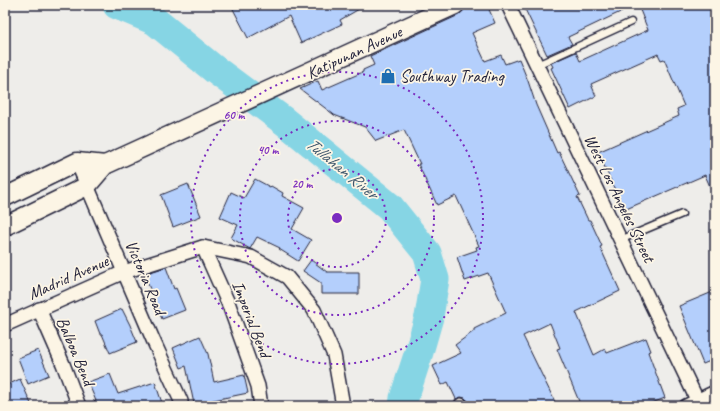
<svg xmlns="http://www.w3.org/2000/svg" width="720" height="411" viewBox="0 0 720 411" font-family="Caveat,sans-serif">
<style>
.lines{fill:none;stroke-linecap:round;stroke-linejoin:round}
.river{stroke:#86d5e4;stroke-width:29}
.building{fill:#b4cffc;stroke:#22223b}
.lane-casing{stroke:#22223b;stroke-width:9}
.street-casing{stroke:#22223b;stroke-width:16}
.secondary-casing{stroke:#22223b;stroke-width:21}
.lane{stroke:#fcf5e5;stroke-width:6}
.street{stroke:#fcf5e5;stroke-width:13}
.secondary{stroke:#fcf5e5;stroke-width:18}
.ring{fill:none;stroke:#7b2cbf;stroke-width:2;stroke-dasharray:2 4}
.labels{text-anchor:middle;stroke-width:3.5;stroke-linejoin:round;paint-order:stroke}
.street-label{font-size:17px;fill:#22223b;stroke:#fcf5e5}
.poi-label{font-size:17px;fill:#22223b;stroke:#fcf5e5;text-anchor:start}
.water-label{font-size:18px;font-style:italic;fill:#40586e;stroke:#fcf5e5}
.centre{fill:#7b2cbf;stroke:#fcf5e5;stroke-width:2}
.ring-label{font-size:12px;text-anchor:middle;font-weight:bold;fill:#7b2cbf;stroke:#fcf5e5;stroke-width:3.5;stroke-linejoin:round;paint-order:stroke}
</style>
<rect width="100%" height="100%" fill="#eeedea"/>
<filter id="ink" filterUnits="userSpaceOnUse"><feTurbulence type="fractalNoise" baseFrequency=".025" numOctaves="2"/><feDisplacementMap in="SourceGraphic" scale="8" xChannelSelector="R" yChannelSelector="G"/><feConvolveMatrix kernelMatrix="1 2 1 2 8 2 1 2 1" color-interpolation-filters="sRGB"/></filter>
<g filter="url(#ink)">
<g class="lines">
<polyline class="river" points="117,5 155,21 214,69 284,121 390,207 427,253 435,279 429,317 419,352 404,398 403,406"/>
</g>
<g class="building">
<polygon points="231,5 366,5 340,20 342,24 301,43 289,16 248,38"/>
<polygon points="470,5 487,5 495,23 472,33 485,61 501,55 505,64 519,59 528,81 536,105 557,153 559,152 580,196 577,197 588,220 590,220 602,246 600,247 620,291 576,312 594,355 605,349 607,353 646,338 651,351 648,352 665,398 644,406 581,406 557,349 560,348 550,323 523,336 557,406 469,406 468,401 465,398 461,397 456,399 448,382 442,385 433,366 461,353 455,345 474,331 474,329 506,313 488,273 465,281 457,257 477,250 476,247 479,246 456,196 437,205 418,164 420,164 404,130 376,141 365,127 334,115 333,114 300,89 318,81 322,90 363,72 363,70 374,65 370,56 459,15 463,11 465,7"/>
<polygon points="523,5 635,5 568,37 572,44 547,55"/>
<polygon points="638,5 715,5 715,198 705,175 624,210 598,152 679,116 677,109 684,106 664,59 661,60 658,54 591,84 596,96 570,109 551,68 553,67 551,63 576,52 580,61 648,30"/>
<polygon points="255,179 270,187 271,186 283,193 282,196 304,208 292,229 311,240 298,261 279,249 280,248 257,237 250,249 231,238 238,225 220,217 231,192 244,198"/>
<polygon points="188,184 201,216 173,227 161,195"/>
<polygon points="311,260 327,272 359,272 359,294 321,294 321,283 303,271"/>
<polygon points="166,267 174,289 176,288 185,310 162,319 144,274"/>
<polygon points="715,291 715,359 703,364 679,306"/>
<polygon points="122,309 130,325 137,342 110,353 102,334 100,334 95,321"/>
<polygon points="200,336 208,354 214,382 244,375 248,393 194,404 186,366 181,368 173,348"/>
<polygon points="38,350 49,375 28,384 18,358"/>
<polygon points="110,374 118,394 155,382 163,406 90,406 90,403 96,401 88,382"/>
<polygon points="20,379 32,406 5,406 5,386"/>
</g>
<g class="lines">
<g class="lane-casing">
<g id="lane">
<polyline points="537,65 631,22"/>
<polyline points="620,240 682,214"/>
</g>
</g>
<g class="street-casing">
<g id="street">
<polyline points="508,5 700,406"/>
<polyline points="77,162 154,342 181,401 181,406"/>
<polyline points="203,247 229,305 258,386 261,406"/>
<polyline points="39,309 63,364 79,406"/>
<polyline points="5,325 124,272 203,247 251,257 287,277 314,310 334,355 343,406"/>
<polyline points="461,405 461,406"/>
<polyline points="686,406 715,392"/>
</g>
</g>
<g class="secondary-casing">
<g id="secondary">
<polyline points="5,197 77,162 105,165"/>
<polyline points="5,226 87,186 105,165 455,5"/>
</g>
</g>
<use href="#lane" class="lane"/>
<use href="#street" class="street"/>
<use href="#secondary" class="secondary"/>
</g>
</g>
<g class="ring">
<circle cx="337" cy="218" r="49"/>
<circle cx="337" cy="218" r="97"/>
<circle cx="337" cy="218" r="146"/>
</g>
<defs>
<g id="shop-bare" transform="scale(1.2)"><path d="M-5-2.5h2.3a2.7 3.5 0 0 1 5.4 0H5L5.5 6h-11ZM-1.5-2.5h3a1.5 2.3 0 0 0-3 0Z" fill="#1f6fb2" stroke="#fcf5e5" stroke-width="2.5" paint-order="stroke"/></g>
</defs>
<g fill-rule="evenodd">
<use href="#shop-bare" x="388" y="76"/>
</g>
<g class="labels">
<g class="street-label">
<text transform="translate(354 52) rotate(-25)" y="6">Katipunan Avenue</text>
<text transform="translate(620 198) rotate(64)" y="6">West Los Angeles Street</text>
<text transform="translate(68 277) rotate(-24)" y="6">Madrid Avenue</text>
<text transform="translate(146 277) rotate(67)" y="6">Victoria Road</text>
<text transform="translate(252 319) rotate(69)" y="6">Imperial Bend</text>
<text transform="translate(76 351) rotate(67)" y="6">Balboa Bend</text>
</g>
<g class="poi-label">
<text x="400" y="82">Southway Trading</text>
</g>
<g class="water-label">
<text transform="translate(342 168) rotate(39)" y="6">Tullahan River</text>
</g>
</g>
<circle cx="337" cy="218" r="6" class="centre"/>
<g class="ring-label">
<text x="234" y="119">60 m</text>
<text x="268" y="154">40 m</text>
<text x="302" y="188">20 m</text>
</g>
<rect width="720" height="411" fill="none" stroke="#fcf5e5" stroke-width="20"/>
<rect x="10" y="10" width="700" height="391" fill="none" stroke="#22223b" stroke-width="1.5" filter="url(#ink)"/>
</svg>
